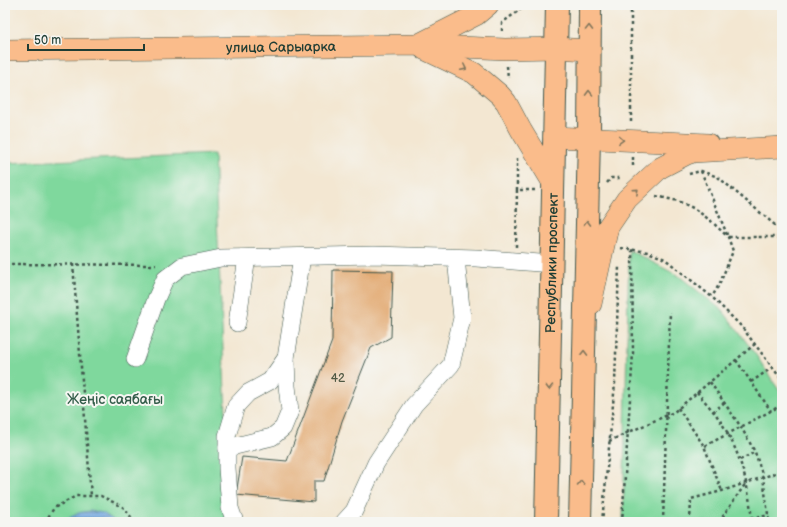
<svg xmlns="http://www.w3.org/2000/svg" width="787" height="527" viewBox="0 0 787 527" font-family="'Balsamiq Sans',sans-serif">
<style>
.park{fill:#7fd89d;stroke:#4f8a68}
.water{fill:url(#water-rules);stroke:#48728a}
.building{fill:#e3ac76}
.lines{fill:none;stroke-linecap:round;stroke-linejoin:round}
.minor-casing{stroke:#3f564c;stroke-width:18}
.major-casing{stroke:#3f564c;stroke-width:22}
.highway-casing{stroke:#3f564c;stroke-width:24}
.path{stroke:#3f564c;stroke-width:2.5;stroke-dasharray:3 3;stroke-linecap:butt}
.minor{stroke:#fff;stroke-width:17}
.major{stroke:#fabc8b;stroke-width:21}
.highway{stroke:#fabc8b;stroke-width:22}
.oneway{stroke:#82765b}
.labels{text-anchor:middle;stroke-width:4;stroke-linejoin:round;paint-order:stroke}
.number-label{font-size:12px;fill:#505944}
.street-label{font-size:14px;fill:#1f3d34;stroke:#f6f6f2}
.park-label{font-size:14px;fill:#325c49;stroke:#f6f6f2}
</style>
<defs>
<pattern id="water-rules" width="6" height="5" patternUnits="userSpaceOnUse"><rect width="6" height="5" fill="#72a7df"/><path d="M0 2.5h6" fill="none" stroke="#5d89b6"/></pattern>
</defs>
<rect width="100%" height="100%" fill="#f6f6f2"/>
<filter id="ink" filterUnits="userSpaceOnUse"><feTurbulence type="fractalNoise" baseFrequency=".025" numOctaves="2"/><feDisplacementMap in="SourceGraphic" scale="8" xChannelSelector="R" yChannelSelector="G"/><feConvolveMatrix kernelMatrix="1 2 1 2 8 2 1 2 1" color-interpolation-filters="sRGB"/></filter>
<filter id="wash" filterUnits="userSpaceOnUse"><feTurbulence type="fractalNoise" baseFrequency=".012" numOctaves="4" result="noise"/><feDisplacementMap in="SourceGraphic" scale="16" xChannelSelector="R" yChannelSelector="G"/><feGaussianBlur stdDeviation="0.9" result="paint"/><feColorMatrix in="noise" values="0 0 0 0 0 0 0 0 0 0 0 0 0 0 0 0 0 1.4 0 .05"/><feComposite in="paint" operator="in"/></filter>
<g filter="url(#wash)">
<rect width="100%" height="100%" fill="#f3e7d2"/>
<g class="park">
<polygon points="214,154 231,522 5,522 5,163"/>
<polygon points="629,250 679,276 723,311 756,355 782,395 782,522 623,522"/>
</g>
<path class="water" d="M 91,511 L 103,513 L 116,522 L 63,522 C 71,514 80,512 91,511 Z"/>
<g id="blocks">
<polygon class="building" points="333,270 393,271 391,337 371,348 342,421 324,481 314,481 314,502 236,495 242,457 287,461 332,341"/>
</g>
</g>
<g filter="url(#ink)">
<use href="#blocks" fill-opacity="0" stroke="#3f564c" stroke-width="1"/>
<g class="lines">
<g class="minor-casing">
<g id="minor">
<polyline points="237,323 247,258"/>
<polyline points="135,359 156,299 165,279 182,266 221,258 374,255 476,258 552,264"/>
<polyline points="227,448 272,437 283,428 290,411 287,386 286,358"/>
<polyline points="235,522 230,508 227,468 227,436 236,406 248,393 270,381 286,358 302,257"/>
<polyline points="344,522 354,511 376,463 414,405 451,365 462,318 456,258"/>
</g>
</g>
<g class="major-casing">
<g id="major">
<polyline points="419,44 476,15 488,5"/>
<polyline points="424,49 474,73 500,95 506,102 521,130 553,183"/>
<path id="s1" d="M 5,50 L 417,45 L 505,49 L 556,48 L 588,50"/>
<polyline points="554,137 708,144"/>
<polyline points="591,304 608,227 627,199 660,168 687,154 693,152 782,147"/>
</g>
</g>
<g class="highway-casing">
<g id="highway">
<path id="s2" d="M 546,522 L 557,5"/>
<polyline points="580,522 589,138 590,5"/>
</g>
</g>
<g class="path">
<polyline points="631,5 631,122"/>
<polyline points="502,31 502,23 522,8 518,5"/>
<polyline points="507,66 508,78"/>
<polyline points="633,157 633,168"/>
<polyline points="517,158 517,190"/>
<polyline points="701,171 728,237 782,237"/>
<polyline points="689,174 701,171 718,177 775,225 782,225"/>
<polyline points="607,183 611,178 622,178"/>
<polyline points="656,196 678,201 695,209 711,221 728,237 733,251 720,283 712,297"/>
<polyline points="516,247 517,190 535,190"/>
<polyline points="621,248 648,252 665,259 712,297 741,326 782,380"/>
<polyline points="5,264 156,265"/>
<polyline points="73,264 91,496"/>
<polyline points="736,360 771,411"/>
<polyline points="710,382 741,427 755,452 763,477 769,522"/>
<polyline points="751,382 773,367"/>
<path d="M 697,392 C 704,401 713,410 719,419 C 740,450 749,485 752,522"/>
<polyline points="678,408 704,446 722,491"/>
<polyline points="713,412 725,402"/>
<polyline points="609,441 674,412 755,344"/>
<polyline points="705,446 782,405"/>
<polyline points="740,460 755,452"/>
<polyline points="751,519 769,515"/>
<polyline points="45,522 54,508 76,496 101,496 123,507 135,522"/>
<polyline points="602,522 615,383 619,266"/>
<polyline points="622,522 633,353 632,249"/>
<polyline points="663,522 670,312"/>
<polyline points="690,522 691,499 722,491 782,471"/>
<polyline points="719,522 746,483"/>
</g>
<use href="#minor" class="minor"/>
<use href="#major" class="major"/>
<use href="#highway" class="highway"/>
</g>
<defs><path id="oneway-chevron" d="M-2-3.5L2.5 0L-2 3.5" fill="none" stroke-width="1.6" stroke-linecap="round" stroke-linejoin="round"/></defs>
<g class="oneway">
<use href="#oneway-chevron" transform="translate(589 28) rotate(-89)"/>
<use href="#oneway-chevron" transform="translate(464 68) rotate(26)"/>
<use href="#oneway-chevron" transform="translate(589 93) rotate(-91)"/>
<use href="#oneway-chevron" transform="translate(621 140) rotate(3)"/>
<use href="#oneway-chevron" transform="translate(636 191) rotate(-42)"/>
<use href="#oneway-chevron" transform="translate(587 223) rotate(-89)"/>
<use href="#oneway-chevron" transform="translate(584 353) rotate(-89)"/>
<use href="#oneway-chevron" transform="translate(549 387) rotate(91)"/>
<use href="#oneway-chevron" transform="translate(581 483) rotate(-89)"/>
</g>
</g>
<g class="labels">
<g class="number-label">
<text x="338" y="382">42</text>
</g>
<g class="street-label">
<text dy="5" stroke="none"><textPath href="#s1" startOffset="276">улица Сарыарка</textPath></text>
<text dy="5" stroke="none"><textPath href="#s2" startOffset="259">Республики проспект</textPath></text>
</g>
<g class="park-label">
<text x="115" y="404">Жеңіс саябағы</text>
</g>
</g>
<rect width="787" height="527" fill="none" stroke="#f6f6f2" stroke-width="20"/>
<path d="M28 44v6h116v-6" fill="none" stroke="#1f3d34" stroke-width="2"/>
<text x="34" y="44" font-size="12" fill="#1f3d34" stroke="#f6f6f2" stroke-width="3" paint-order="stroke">50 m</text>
</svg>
